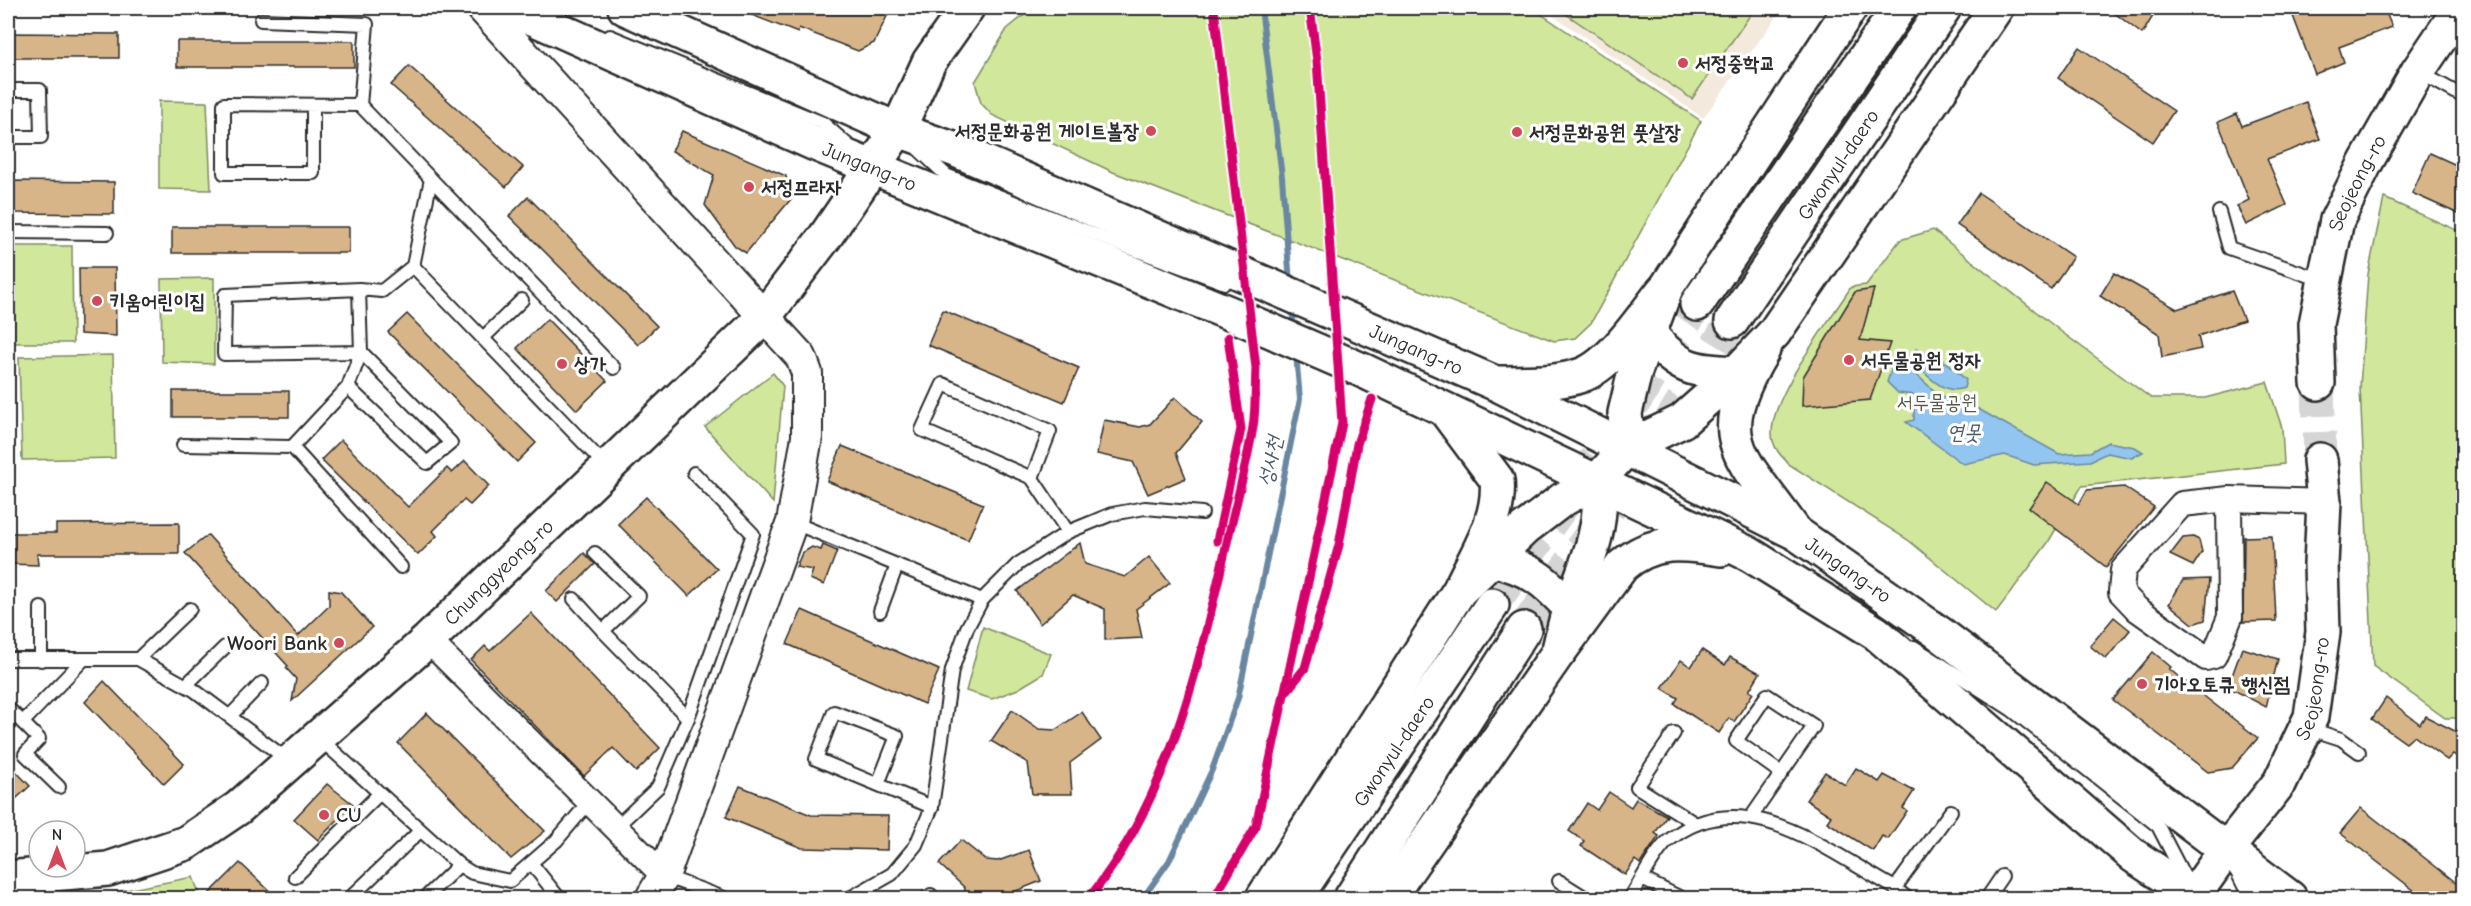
<svg xmlns="http://www.w3.org/2000/svg" width="2471" height="906" viewBox="0 0 2471 906" font-family="'Comic Neue','Poor Story',sans-serif">
<style>
.built{fill:#f3e9dc}
.green{fill:#d1e79c;stroke:#7e8964;stroke-width:1.5}
.water{fill:#92c5ef;stroke:#6987a1;stroke-width:1.5}
.lines{fill:none;stroke-linecap:round;stroke-linejoin:round}
.stream{stroke:#6987a1;stroke-width:6}
.building{fill:#d7b589;stroke:#2b2b2b;stroke-width:1.5}
.secondary-tunnel{stroke:#d5d5d5;stroke-width:33;stroke-dasharray:33 16;stroke-linecap:butt}
.trunk-tunnel{stroke:#d5d5d5;stroke-width:33;stroke-dasharray:33 16;stroke-linecap:butt}
.service-casing{stroke:#2b2b2b;stroke-width:16}
.minor-casing{stroke:#2b2b2b;stroke-width:28}
.tertiary-casing{stroke:#2b2b2b;stroke-width:34}
.secondary-casing{stroke:#2b2b2b;stroke-width:38}
.primary-casing{stroke:#2b2b2b;stroke-width:38}
.trunk-casing{stroke:#2b2b2b;stroke-width:38}
.service{stroke:#fff;stroke-width:12}
.minor{stroke:#fff;stroke-width:24}
.tertiary{stroke:#fff;stroke-width:30}
.secondary{stroke:#fff;stroke-width:33}
.primary{stroke:#fff;stroke-width:33}
.trunk{stroke:#fff;stroke-width:33}
.cycleway-casing{stroke:#fff;stroke-width:13}
.cycleway{stroke:#d6006c;stroke-width:9}
.poi-dot{fill:#d1495b;stroke:#fff;stroke-width:2}
.labels{text-anchor:middle;stroke-width:6;stroke-linejoin:round;paint-order:stroke}
.poi-label{font-size:20px;font-weight:bold;fill:#2b2b2b;stroke:#fff;text-anchor:start}
.street-label{font-size:20px;fill:#2b2b2b;stroke:#fff}
.park-label{font-size:20px;fill:#545a47;stroke:#fff}
.water-label{font-size:21px;font-style:italic;fill:#4a5966;stroke:#fff}
</style>
<rect width="100%" height="100%" fill="#fff"/>
<filter id="ink" filterUnits="userSpaceOnUse"><feTurbulence type="fractalNoise" baseFrequency=".0167" numOctaves="2"/><feDisplacementMap in="SourceGraphic" scale="12" xChannelSelector="R" yChannelSelector="G"/><feConvolveMatrix kernelMatrix="1 2 1 2 8 2 1 2 1" color-interpolation-filters="sRGB"/></filter>
<g filter="url(#ink)">
<polygon class="built" points="1542,8 1783,8 1703,118"/>
<g class="green">
<polygon points="1033,8 1532,8 1701,121 1591,323 1575,338 1554,341 1113,172 992,115 981,103 975,82 1007,29"/>
<polygon points="1557,8 1755,8 1692,99"/>
<polygon points="159,101 207,102 211,190 159,189"/>
<polygon points="2384,198 2463,233 2463,718 2445,718 2373,666 2360,387 2368,274"/>
<path d="M 1933,230 L 2063,333 L 2151,398 L 2205,398 L 2267,382 L 2282,428 L 2284,464 L 2082,486 L 2047,544 L 1996,612 L 1908,540 L 1790,465 C 1780,455 1772,447 1772,433 C 1772,394 1829,322 1851,287 L 1866,285 L 1900,240 Z"/>
<polygon points="8,246 72,246 73,343 8,343"/>
<polygon points="214,278 214,364 162,362 161,279"/>
<polygon points="113,355 115,458 22,460 19,357"/>
<polygon points="773,373 783,386 773,503 705,427"/>
<polygon points="983,627 1051,654 1043,674 1018,689 992,699 966,691"/>
<polygon points="193,877 201,898 85,898"/>
</g>
<g class="water">
<path d="M 1916,349 L 1949,364 L 1966,380 L 1964,388 C 1944,396 1925,374 1912,360 L 1910,356 Z"/>
<polygon points="1896,356 1941,397 1964,401 2059,454 2090,452 2108,442 2135,447 2143,452 2132,458 2107,453 2090,461 2034,465 2005,455 1963,464 1906,422 1914,420 1914,395 1898,393 1887,382"/>
</g>
<g class="lines">
<g class="stream">
<polyline points="1261,8 1282,177 1290,284"/>
<polyline points="1292,306 1294,329"/>
<polyline points="1143,898 1169,861 1212,770 1238,698 1300,399 1296,354"/>
</g>
</g>
<g class="building">
<polygon points="734,8 891,8 874,43 858,51 799,28 798,33"/>
<polygon points="2108,8 2158,8 2142,34"/>
<polygon points="2290,8 2311,8 2313,14 2331,8 2384,8 2392,27 2339,47 2344,62 2315,74"/>
<polygon points="8,33 119,34 119,58 8,58"/>
<rect x="177" y="41" width="177" height="26"/>
<polygon points="2079,47 2174,111 2153,142 2058,78"/>
<polygon points="409,66 523,167 506,187 391,85"/>
<polygon points="2306,102 2320,139 2267,159 2287,205 2246,225 2237,206 2249,200 2218,122 2237,114 2242,126"/>
<polygon points="682,131 786,176 791,199 746,253 735,246 705,205 714,175 672,151"/>
<polygon points="2430,153 2463,168 2463,216 2412,193"/>
<polygon points="8,181 114,182 114,214 8,213"/>
<polygon points="1979,193 2073,257 2051,289 1957,225"/>
<polygon points="528,197 657,326 638,345 509,216"/>
<rect x="172" y="227" width="177" height="26"/>
<polygon points="79,268 115,268 116,336 80,334"/>
<polygon points="2114,273 2177,309 2232,291 2244,320 2198,336 2201,349 2162,357 2159,334 2100,296"/>
<polygon points="1874,289 1860,340 1890,343 1870,400 1802,406 1803,377 1855,292"/>
<polygon points="943,310 1079,368 1064,402 928,345"/>
<polygon points="407,314 536,443 517,462 388,332"/>
<polygon points="547,319 607,381 577,410 517,348"/>
<rect x="173" y="391" width="116" height="26"/>
<polygon points="1175,397 1202,422 1176,453 1186,478 1148,494 1133,462 1097,454 1104,420 1140,427 1150,424"/>
<polygon points="341,440 408,507 447,468 452,473 465,461 489,486 470,505 464,500 433,531 437,536 418,555 321,460"/>
<polygon points="842,446 983,504 968,540 827,481"/>
<polygon points="2047,482 2079,504 2087,490 2124,487 2154,507 2106,567 2029,508"/>
<polygon points="646,497 717,569 689,596 618,524"/>
<polygon points="179,523 179,554 37,554 38,565 8,564 8,533 56,533 56,524"/>
<polygon points="208,535 298,636 329,606 329,590 341,592 372,627 292,701 296,679 286,668 288,666 185,553"/>
<polygon points="2272,536 2276,621 2243,622 2244,537"/>
<polygon points="2193,537 2199,540 2202,552 2193,566 2170,555 2183,538"/>
<polygon points="1080,543 1085,564 1125,577 1149,557 1170,583 1136,609 1142,638 1105,640 1105,609 1073,595 1040,624 1017,591"/>
<polygon points="823,545 837,551 824,585 810,579 813,570 796,567 802,553 812,547 821,550"/>
<polygon points="584,553 595,564 557,602 546,591"/>
<polygon points="2209,579 2205,620 2193,624 2169,604 2183,580"/>
<polygon points="802,610 939,670 924,704 787,644"/>
<polygon points="531,613 660,748 636,772 613,748 584,776 471,660 485,646 490,651"/>
<polygon points="2114,617 2130,630 2106,659 2090,646"/>
<polygon points="2242,648 2278,659 2266,707 2228,687"/>
<polygon points="1702,650 1725,665 1730,657 1760,673 1749,691 1753,693 1734,722 1729,718 1719,733 1674,704 1678,698 1662,688 1681,660 1691,667"/>
<polygon points="2153,652 2171,667 2169,669 2258,738 2232,768 2208,772 2113,700"/>
<polygon points="104,681 184,764 164,784 85,702"/>
<polygon points="2386,698 2420,724 2425,716 2463,735 2463,761 2453,754 2447,760 2414,736 2406,743 2372,719"/>
<polygon points="1012,710 1039,729 1055,730 1082,712 1101,740 1070,763 1072,794 1032,794 1028,763 991,741"/>
<polygon points="427,713 545,831 511,859 398,743"/>
<polygon points="8,763 30,786 8,806"/>
<polygon points="1856,768 1879,782 1884,775 1914,791 1903,808 1907,811 1888,839 1882,836 1873,851 1827,822 1831,816 1806,800 1825,772 1845,785"/>
<polygon points="327,784 353,804 318,840 294,819"/>
<polygon points="740,786 811,815 888,816 887,850 802,848 726,817"/>
<polygon points="1609,792 1631,807 1636,799 1667,816 1655,833 1659,836 1640,864 1635,860 1625,875 1581,846 1584,841 1569,831 1587,803 1597,810"/>
<polygon points="2361,808 2463,888 2463,898 2424,898 2340,833"/>
<polygon points="961,840 986,860 998,861 1029,850 1041,881 1006,895 1006,898 964,898 965,888 939,864"/>
<polygon points="240,863 277,898 205,898"/>
</g>
<g class="lines">
<polyline class="secondary-tunnel" points="2318,383 2320,460"/>
<g class="trunk-tunnel">
<polyline points="1492,605 1618,428 1697,304"/>
<polyline points="1524,629 1664,431 1732,321"/>
</g>
<g class="service-casing">
<g id="service">
<polyline points="261,20 367,24 360,105"/>
<polyline points="610,36 823,123 849,146"/>
<polyline points="2419,72 2464,97"/>
<polyline points="8,90 40,90 41,137 8,137"/>
<polyline points="313,105 313,173 224,173 224,104 360,105 431,179 413,266 382,291 359,289 225,295 224,354 361,352 359,289"/>
<polyline points="916,147 946,175 1114,242 1225,283"/>
<polyline points="431,179 614,368"/>
<polyline points="2219,212 2229,248 2322,280"/>
<polyline points="8,232 107,233"/>
<polyline points="413,266 607,467"/>
<polyline points="483,338 522,300"/>
<polyline points="348,387 427,463 451,443 361,352 348,387 292,447 401,567"/>
<polyline points="183,445 292,447"/>
<polyline points="1032,478 1050,431 943,384 922,430 1032,478 1068,532"/>
<polyline points="792,522 982,600"/>
<polyline points="595,553 639,596 603,631 688,718"/>
<polyline points="574,599 603,631"/>
<polyline points="41,608 41,660"/>
<polyline points="880,611 897,565"/>
<polyline points="1914,647 2012,710 2158,826 2186,880"/>
<polyline points="8,659 138,659 194,690 289,761"/>
<polyline points="138,659 190,609"/>
<polyline points="186,685 225,647"/>
<polyline points="8,708 39,739 25,754 59,787"/>
<polyline points="230,716 262,683"/>
<polyline points="23,722 83,660"/>
<polyline points="2307,728 2341,739 2359,752"/>
<polyline points="1674,733 1637,787 1696,824"/>
<polyline points="319,738 459,865 472,873 510,881 556,841 589,802"/>
<polyline points="878,784 897,736 834,712 816,759 932,807"/>
<polyline points="1752,816 1814,726 1767,695 1736,741 1781,773"/>
<polyline points="615,828 658,787 688,718 753,534 694,473"/>
<polyline points="531,863 559,898"/>
<polyline points="2236,870 2250,898"/>
<polyline points="664,876 724,898"/>
<polyline points="295,877 379,794"/>
<polyline points="1642,879 1681,898"/>
<polyline points="1559,881 1586,898"/>
<polyline points="1895,888 1951,811"/>
<polyline points="350,898 420,831"/>
<polyline points="425,898 459,865"/>
<polyline points="850,898 892,874 916,845 932,807 952,670 967,628 982,600 1018,564 1068,532 1112,514 1145,508 1202,513"/>
<polyline points="926,898 931,895"/>
<path d="M 1630,898 C 1640,883 1655,852 1668,841 C 1743,779 1828,852 1895,888 L 1907,898"/>
<polyline points="1987,898 2002,876"/>
</g>
</g>
<g class="minor-casing">
<g id="minor">
<polyline points="2229,499 2230,617 2214,656 2206,658 2137,609 2121,592 2123,570 2182,504 2229,499 2324,502"/>
<polyline points="428,640 664,876"/>
</g>
</g>
<g class="tertiary-casing">
<polyline id="tertiary" points="482,8 801,357 807,373 807,437 792,522 664,876 651,898"/>
</g>
<g class="secondary-casing">
<g id="secondary">
<path id="s1" d="M 2318,383 L 2316,324 L 2337,220 L 2366,162 L 2418,71 L 2457,13 L 2464,8"/>
<path id="s2" d="M 8,878 L 108,869 L 186,843 L 238,808 L 428,640 L 764,317 L 825,237 L 898,130 L 929,62 L 967,8"/>
<path id="s3" d="M 2192,898 L 2226,850 L 2280,782 L 2311,717 L 2323,632 L 2321,564 L 2324,502 L 2320,460"/>
</g>
</g>
<g class="primary-casing">
<g id="primary">
<path id="s4" d="M 510,8 L 813,143 L 1234,315 L 1364,371 L 1749,554 L 1876,633 L 2134,856 L 2197,898"/>
<path id="s5" d="M 625,8 L 898,130 L 956,150 L 1497,384 L 1796,533 L 1939,633 L 2290,898"/>
<path d="M 1763,350 C 1709,441 1739,453 1793,529"/>
<path d="M 1499,383 C 1526,382 1557,384 1582,375 C 1612,364 1643,316 1663,291"/>
<path d="M 1448,414 L 1497,480 C 1501,518 1477,553 1461,587"/>
<path d="M 1559,652 L 1622,566 C 1653,539 1683,543 1721,549"/>
</g>
</g>
<g class="trunk-casing">
<g id="trunk">
<polyline points="1697,304 1899,8"/>
<path id="s6" d="M 1732,321 L 1944,8"/>
<path d="M 1650,334 C 1679,369 1692,371 1736,373"/>
<polyline points="1628,447 1625,413 1635,371 1666,288 1850,8"/>
<path d="M 1491,559 C 1529,568 1544,579 1570,608"/>
<polyline points="1263,898 1459,591 1524,529 1562,500 1598,480 1628,447 1682,421 1736,373 1774,333 1996,8"/>
<path id="s7" d="M 1295,898 L 1492,605"/>
<polyline points="1351,898 1524,629"/>
<path d="M 1388,898 L 1558,653 C 1562,638 1565,622 1570,607 C 1586,565 1605,527 1598,480"/>
</g>
</g>
<use href="#service" class="service"/>
<use href="#minor" class="minor"/>
<use href="#tertiary" class="tertiary"/>
<use href="#secondary" class="secondary"/>
<use href="#primary" class="primary"/>
<use href="#trunk" class="trunk"/>
<g class="cycleway-casing">
<g id="cycleway">
<polyline points="1217,541 1241,429 1228,337"/>
<polyline points="1286,692 1305,668 1339,545 1357,444 1372,399"/>
<path d="M 1089,898 C 1168,800 1196,676 1224,556 C 1233,513 1246,470 1253,427 C 1256,408 1255,387 1256,368 L 1214,8"/>
<polyline points="1214,898 1256,826 1342,423 1317,61 1310,8"/>
</g>
</g>
<use href="#cycleway" class="cycleway"/>
</g>
</g>
<g class="poi-dot">
<circle cx="1683" cy="63" r="6"/>
<circle cx="1151" cy="131" r="6"/>
<circle cx="1517" cy="132" r="6"/>
<circle cx="749" cy="187" r="6"/>
<circle cx="97" cy="301" r="6"/>
<circle cx="1849" cy="360" r="6"/>
<circle cx="562" cy="364" r="6"/>
<circle cx="339" cy="643" r="6"/>
<circle cx="2142" cy="684" r="6"/>
<circle cx="324" cy="815" r="6"/>
</g>
<g class="labels">
<g class="poi-label">
<text x="1695" y="70">서정중학교</text>
<text x="1139" y="138" text-anchor="end">서정문화공원 게이트볼장</text>
<text x="1529" y="139">서정문화공원 풋살장</text>
<text x="761" y="194">서정프라자</text>
<text x="109" y="308">키움어린이집</text>
<text x="1861" y="367">서두물공원 정자</text>
<text x="574" y="371">상가</text>
<text x="327" y="650" text-anchor="end">Woori Bank</text>
<text x="2154" y="691">기아오토큐 행신점</text>
<text x="336" y="822">CU</text>
</g>
<g class="street-label">
<text dy="7" stroke="none"><textPath href="#s6" startOffset="189">Gwonyul-daero</textPath></text>
<text dy="7" stroke="none"><textPath href="#s4" startOffset="393">Jungang-ro</textPath></text>
<text dy="7" stroke="none"><textPath href="#s1" startOffset="207">Seojeong-ro</textPath></text>
<text dy="7" stroke="none"><textPath href="#s5" startOffset="862">Jungang-ro</textPath></text>
<text dy="7" stroke="none"><textPath href="#s5" startOffset="1348">Jungang-ro</textPath></text>
<text dy="7" stroke="none"><textPath href="#s2" startOffset="597">Chunggyeong-ro</textPath></text>
<text dy="7" stroke="none"><textPath href="#s3" startOffset="246">Seojeong-ro</textPath></text>
<text dy="7" stroke="none"><textPath href="#s7" startOffset="177">Gwonyul-daero</textPath></text>
</g>
<g class="park-label">
<text x="1937" y="409">서두물공원</text>
</g>
<g class="water-label">
<text x="1964" y="439">연못</text>
<text transform="translate(1270 461) rotate(-78)" y="7">성사천</text>
</g>
</g>
<rect width="2471" height="906" fill="none" stroke="#fff" stroke-width="30"/>
<rect x="15" y="15" width="2441" height="876" fill="none" stroke="#2b2b2b" stroke-width="2" filter="url(#ink)"/>
<g transform="translate(57 849)"><circle r="28" fill="#ffffff" stroke="#aaaaaa" stroke-width="1.5"/>
<path d="M0-4.5L10 22L0 15L-10 22Z" fill="#d1495b"/>
<text y="-9" font-size="16" font-weight="bold" text-anchor="middle" fill="#2b2b2b">N</text>
</g>
</svg>
